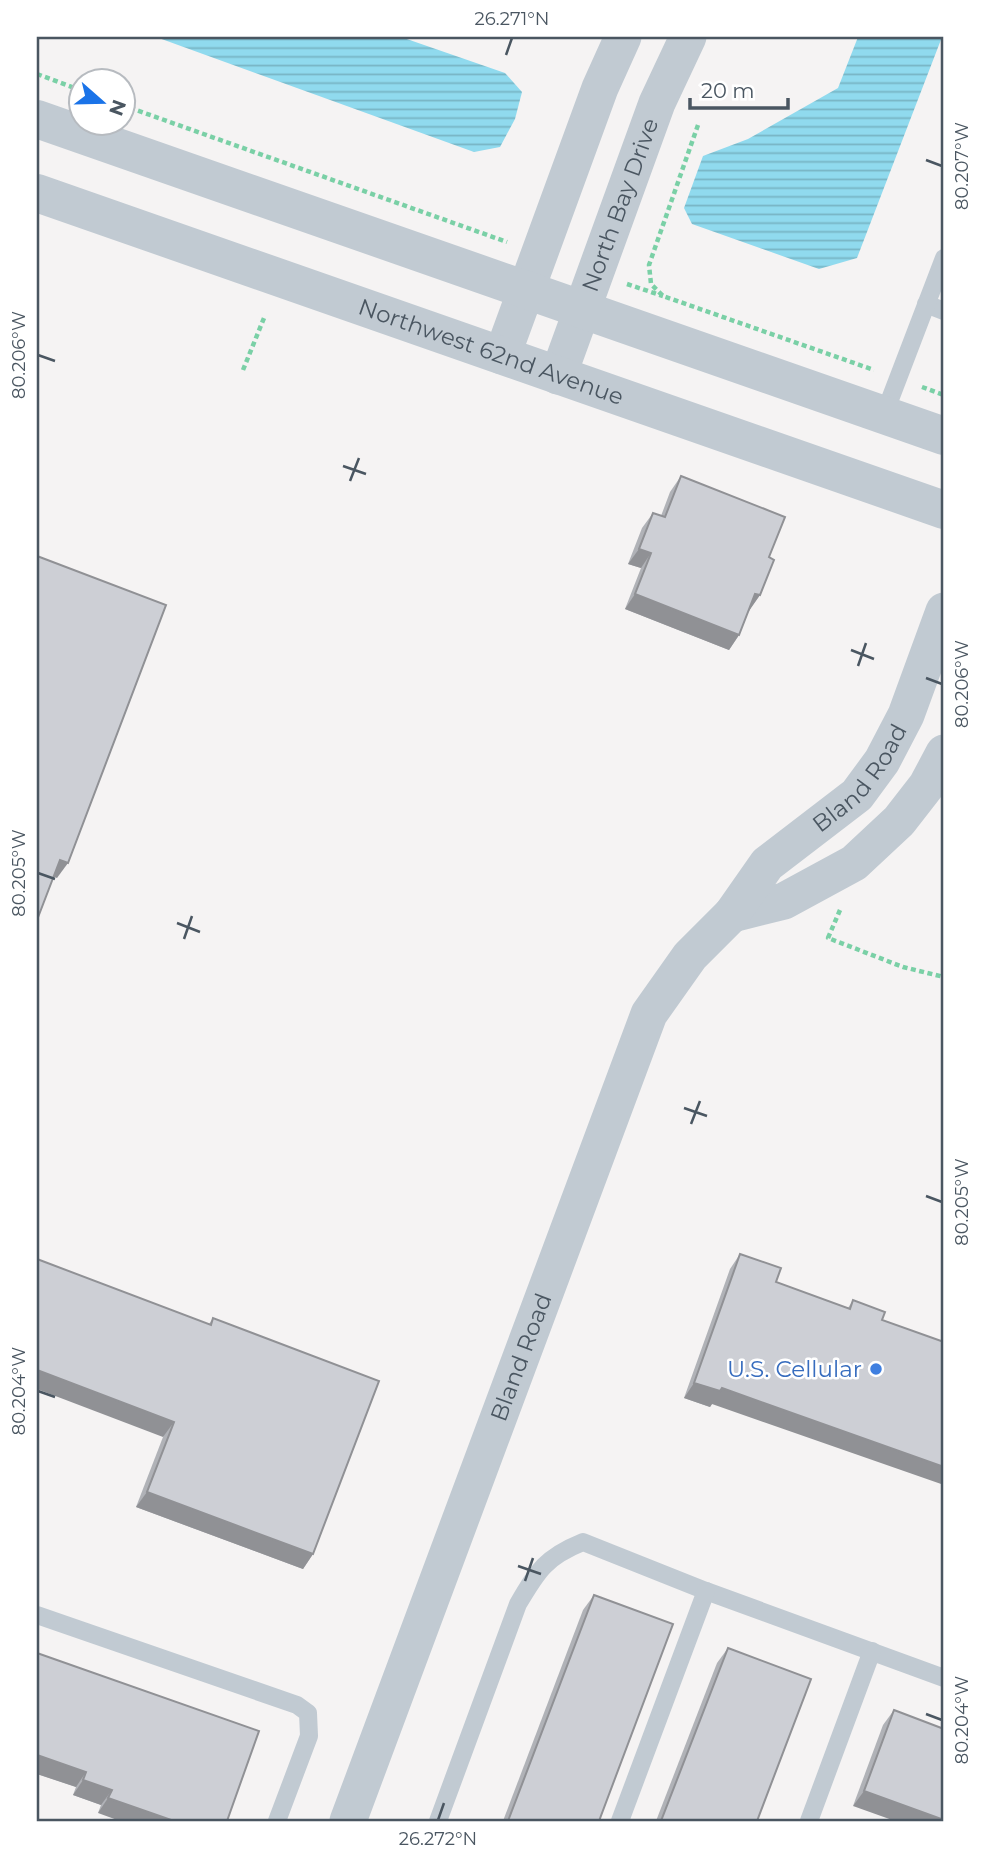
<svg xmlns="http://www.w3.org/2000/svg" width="981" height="1858" viewBox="0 0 981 1858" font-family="Montserrat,sans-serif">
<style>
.water{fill:url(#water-rules)}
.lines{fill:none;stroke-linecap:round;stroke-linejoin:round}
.path{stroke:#7ad0a6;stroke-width:4.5;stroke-dasharray:5 3.5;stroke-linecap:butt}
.service{stroke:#c1cad2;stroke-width:18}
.minor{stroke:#c1cad2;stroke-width:37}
.tertiary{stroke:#c1cad2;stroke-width:38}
.wall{fill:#b0b2b7}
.shaded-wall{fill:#909195}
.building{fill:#cdcfd5;stroke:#909195;stroke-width:2}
.ticks{fill:none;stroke:#4a5661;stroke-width:2.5}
.shop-dot{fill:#3f7fe0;stroke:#fff;stroke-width:2.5}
.labels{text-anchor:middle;stroke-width:5;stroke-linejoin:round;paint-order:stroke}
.street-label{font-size:23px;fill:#4a5661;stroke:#fff}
.shop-label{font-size:23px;fill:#366cbe;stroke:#fff;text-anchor:end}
.neatline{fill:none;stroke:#4a5661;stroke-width:2.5}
.ticks-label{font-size:18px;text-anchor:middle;fill:#4a5661}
</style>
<defs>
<pattern id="water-rules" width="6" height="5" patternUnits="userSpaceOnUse" patternTransform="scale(1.75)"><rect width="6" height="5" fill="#90daee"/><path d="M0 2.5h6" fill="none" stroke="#78b4c4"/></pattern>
</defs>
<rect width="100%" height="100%" fill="#f5f3f3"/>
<g class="water">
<polygon points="156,37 401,37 505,73 522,92 515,119 500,147 474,152"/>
<polygon points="858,37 942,37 857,258 819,269 692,224 684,208 703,156 748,139 838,88"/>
</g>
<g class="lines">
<g class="path">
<polyline points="37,74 80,90"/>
<polyline points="122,105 507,242"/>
<polyline points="698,125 649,265 651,284 663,296 874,370"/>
<polyline points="627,284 663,296"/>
<polyline points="243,370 264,318"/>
<polyline points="922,387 944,395"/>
<polyline points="840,910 828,938 903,967 944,977"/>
</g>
<g class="service">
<polyline points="926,304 944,311"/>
<polyline points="884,415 944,258"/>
<polyline points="37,1615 297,1705 308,1713 309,1736 277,1821"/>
<path d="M 438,1821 L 518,1604 C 538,1570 546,1557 583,1542 L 706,1591 L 944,1678"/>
<polyline points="620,1821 706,1591"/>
<polyline points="809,1821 872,1651"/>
</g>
<g class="minor">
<polyline points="502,356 600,88 623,37"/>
<path id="s1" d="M 558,376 L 657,103 L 688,37"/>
<polyline points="732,914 784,901 854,863 899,821 927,785 944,753"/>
<path id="s2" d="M 348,1821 L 649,1014 L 690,956 L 732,914 L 767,864 L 857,795 L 882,761 L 906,715 L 944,611"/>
</g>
<g class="tertiary">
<polyline points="37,119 944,436"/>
<path id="s3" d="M 37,193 L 944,510"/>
</g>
</g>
<g class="wall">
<polygon points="681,476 769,557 760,595 749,610 739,635 729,650 625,609 641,568 628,564 642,528 653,513 661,516 670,492"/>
<polygon points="740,1254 776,1282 848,1308 853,1300 885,1312 712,1404 710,1407 684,1398 730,1269"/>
<polygon points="213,1318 313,1554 303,1569 136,1507 163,1437 209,1324"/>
<polygon points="594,1595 599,1821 503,1821 583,1610"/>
<polygon points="728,1648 757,1821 656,1821 717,1663"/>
<polygon points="37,1653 259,1731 98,1813 101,1805 73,1795 76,1787 37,1774"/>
<polygon points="894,1710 944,1729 853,1806 883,1725"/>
</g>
<g class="shaded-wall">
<polygon points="639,549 651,553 641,568 628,564"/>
<polygon points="635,594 739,635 729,650 625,609"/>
<polygon points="755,594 760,595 749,611 745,609"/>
<polygon points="60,860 68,863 57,878 49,875"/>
<polygon points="37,1370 174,1422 163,1437 37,1389"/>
<polygon points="694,1383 722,1388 944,1467 944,1485 712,1404 710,1407 684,1398"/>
<polygon points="147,1492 313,1554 303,1569 136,1507"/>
<polygon points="37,1755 86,1772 76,1787 37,1774"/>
<polygon points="83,1780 112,1790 101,1805 73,1795"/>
<polygon points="864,1791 944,1820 944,1821 895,1821 853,1806"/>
<polygon points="108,1798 174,1821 120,1821 98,1813"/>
</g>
<g class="building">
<polygon points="681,476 785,517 769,557 774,560 760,595 755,594 739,635 635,594 651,553 639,549 653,513 665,517"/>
<polygon points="37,556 166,605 68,863 60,860 37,920"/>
<polygon points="740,1254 781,1268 776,1282 850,1309 853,1300 885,1312 882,1320 944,1342 944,1467 722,1388 720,1391 694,1383"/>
<polygon points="37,1259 211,1325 213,1318 379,1381 313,1554 147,1492 174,1422 37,1370"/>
<polygon points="594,1595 673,1624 599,1821 508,1821"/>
<polygon points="728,1648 811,1679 757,1821 661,1821"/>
<polygon points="37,1653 259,1731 227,1821 174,1821 108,1798 112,1790 83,1780 86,1772 37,1755"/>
<polygon points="894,1710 944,1729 944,1820 864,1791"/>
</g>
<path class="ticks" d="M 506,55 L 512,38M 926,160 L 942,166M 38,355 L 55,361M 343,466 L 366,474M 350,481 L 359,458M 851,650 L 874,659M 858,666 L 866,643M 926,678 L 942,684M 38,873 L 55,879M 177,923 L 200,932M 184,939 L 192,916M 684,1108 L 707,1116M 691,1124 L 700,1101M 926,1196 L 942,1202M 38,1391 L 55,1397M 518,1566 L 541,1574M 525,1581 L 533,1558M 926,1714 L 942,1720M 438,1820 L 444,1803"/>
<circle class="shop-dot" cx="876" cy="1369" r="7"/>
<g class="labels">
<g class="street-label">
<text dy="8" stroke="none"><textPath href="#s1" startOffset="182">North Bay Drive</textPath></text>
<text dy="8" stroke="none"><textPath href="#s3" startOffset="481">Northwest 62nd Avenue</textPath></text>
<text dy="8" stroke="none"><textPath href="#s2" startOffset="1181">Bland Road</textPath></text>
<text dy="8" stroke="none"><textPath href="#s2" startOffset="495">Bland Road</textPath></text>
</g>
<g class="shop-label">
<text x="862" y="1377">U.S. Cellular</text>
</g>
</g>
<rect width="981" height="1858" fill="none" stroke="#ffffff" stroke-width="77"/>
<g transform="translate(102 102) rotate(110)"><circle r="33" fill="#ffffff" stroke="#b7bbc0" stroke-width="2"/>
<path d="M0-5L12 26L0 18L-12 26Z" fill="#1a73e8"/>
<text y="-10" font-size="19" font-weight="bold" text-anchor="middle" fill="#4a5661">N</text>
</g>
<path d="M690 98v10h98v-10" fill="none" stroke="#4a5661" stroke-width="3.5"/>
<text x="701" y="98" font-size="21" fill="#4a5661" stroke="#ffffff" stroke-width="5" paint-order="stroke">20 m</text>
<rect x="38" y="38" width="904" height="1782" class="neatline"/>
<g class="ticks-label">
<text x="512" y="25">26.271°N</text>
<text transform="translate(962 166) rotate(-90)" y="6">80.207°W</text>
<text transform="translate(19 355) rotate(-90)" y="6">80.206°W</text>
<text transform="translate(962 684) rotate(-90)" y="6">80.206°W</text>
<text transform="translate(19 873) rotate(-90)" y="6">80.205°W</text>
<text transform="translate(962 1202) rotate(-90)" y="6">80.205°W</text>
<text transform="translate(19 1391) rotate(-90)" y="6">80.204°W</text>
<text transform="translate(962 1720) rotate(-90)" y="6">80.204°W</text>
<text x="438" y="1845">26.272°N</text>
</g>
</svg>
